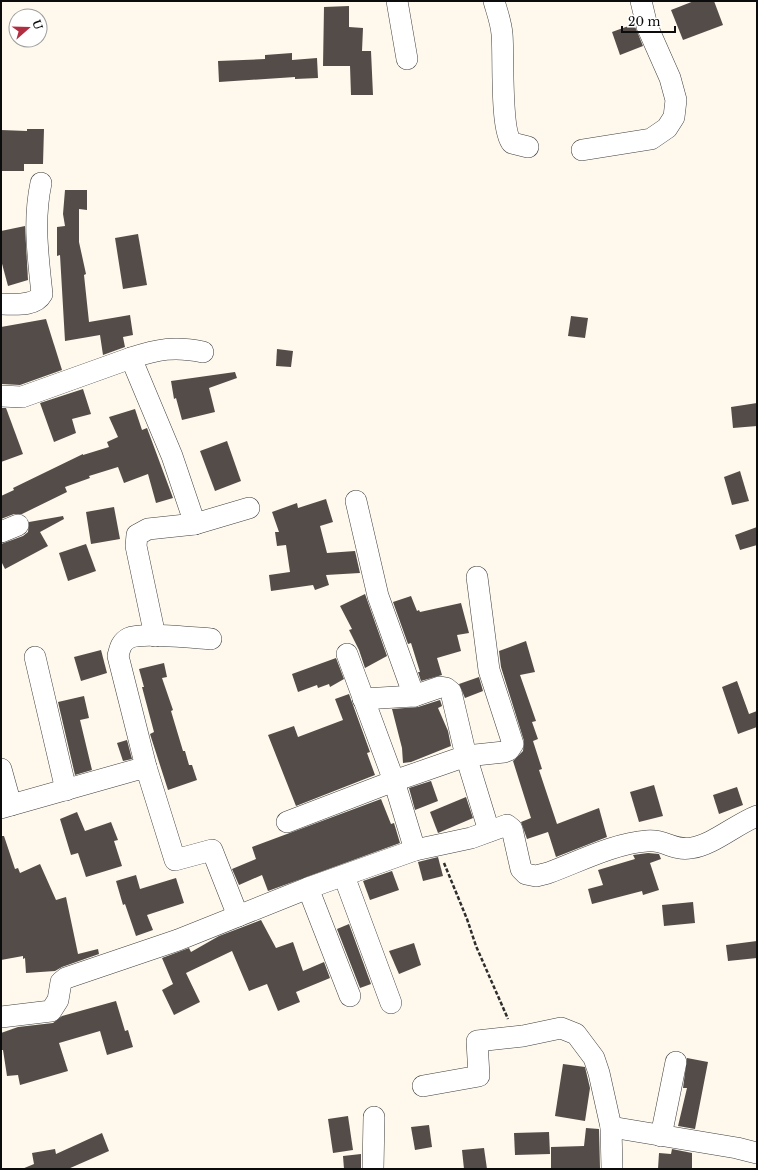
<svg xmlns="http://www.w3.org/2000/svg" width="758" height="1170" viewBox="0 0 758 1170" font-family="'Libre Baskerville',serif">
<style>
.building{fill:#544c49}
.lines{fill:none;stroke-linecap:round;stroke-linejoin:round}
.minor-casing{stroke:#3f3f3f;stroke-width:22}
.path{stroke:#2e2e2e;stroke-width:2.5;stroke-dasharray:4 2;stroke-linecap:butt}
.minor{stroke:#fff;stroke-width:21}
</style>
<rect width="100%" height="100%" fill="#fef9ec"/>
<g class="building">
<polygon points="694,1 714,1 723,25 683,40 671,10"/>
<polygon points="349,6 349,27 363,28 362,51 371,51 373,95 351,95 350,66 323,66 324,7"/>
<polygon points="634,24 643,46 620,55 612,32"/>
<polygon points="292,53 292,60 317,58 318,78 295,79 295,77 219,82 218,61 265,59 265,55"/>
<polygon points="27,129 44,129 43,164 24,164 24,171 1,171 1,130 27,131"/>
<polygon points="65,190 87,190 87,210 79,209 79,242 86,274 84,275 89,322 130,315 133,335 123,337 125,347 103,355 100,335 65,341 60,255 57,256 57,227 65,226 63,214"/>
<polygon points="25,226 28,280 8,286 1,260 1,231"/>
<polygon points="138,234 147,285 123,289 115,238"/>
<polygon points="571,316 588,318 585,338 568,336"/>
<polygon points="46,319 62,370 20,385 1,384 1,327"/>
<polygon points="277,349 293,351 291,367 276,366"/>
<polygon points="235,372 237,378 209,388 215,412 182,420 176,398 174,399 171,381"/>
<polygon points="83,389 91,414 72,419 76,433 54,442 40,403"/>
<polygon points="757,403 757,426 733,428 731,407"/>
<polygon points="1,408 6,408 23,454 1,462"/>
<polygon points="135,409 142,430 147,428 173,498 156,503 148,474 124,483 118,467 89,476 90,478 65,487 67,492 22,514 14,514 1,519 1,496 14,490 13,488 83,454 83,455 109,447 107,442 118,437 109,417"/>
<polygon points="227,441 241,481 215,491 200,451"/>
<polygon points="740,471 749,501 732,505 724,477"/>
<polygon points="326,499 333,522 320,526 327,553 355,551 360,573 326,575 329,585 315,590 313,585 271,591 269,575 290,572 286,545 277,546 275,532 279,532 272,512 297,503 298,508"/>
<polygon points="114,507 120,539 91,544 86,512"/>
<polygon points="63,516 64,519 40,532 48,546 5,569 1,561 1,544 23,536 28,532 29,522"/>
<polygon points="757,527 757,545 740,550 735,535"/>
<polygon points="86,544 96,571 68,581 59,553"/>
<polygon points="365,594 387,656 365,668 359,650 349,630 352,629 340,606"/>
<polygon points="411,596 417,611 419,610 420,612 461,603 469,633 457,635 461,651 437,658 442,675 421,681 418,672 420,672 411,643 408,644 393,602"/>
<polygon points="526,641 535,672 520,675 536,721 532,722 538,739 533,741 542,769 539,770 557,824 599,808 607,837 556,857 548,832 527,839 521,822 531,818 513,761 523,751 524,741 501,667 499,651"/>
<polygon points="101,650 107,673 81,681 74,657"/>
<polygon points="336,658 344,679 330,687 329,684 318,688 317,685 298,692 292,674"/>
<polygon points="164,663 167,677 162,678 173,710 171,711 183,751 185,751 189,765 192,765 197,780 168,790 150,734 154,732 142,687 144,687 139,669"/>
<polygon points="479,677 483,691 465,698 459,684"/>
<polygon points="737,681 749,714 757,711 757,727 738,734 722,687"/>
<polygon points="349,694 370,752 367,753 375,775 296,806 268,735 294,726 298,737 343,720 335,699"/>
<polygon points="84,696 89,718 80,720 92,770 75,775 58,702"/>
<polygon points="440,700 442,706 438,708 448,731 451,746 411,762 403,763 402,748 392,709 418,707"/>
<polygon points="127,740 132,759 123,761 117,743"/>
<polygon points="431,781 438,801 415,810 409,788"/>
<polygon points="654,785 663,816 639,822 630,792"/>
<polygon points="737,787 743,805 719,814 713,795"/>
<polygon points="466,797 473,818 438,833 430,812"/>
<polygon points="381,799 391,824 394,823 400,843 268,891 262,875 239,885 232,869 256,859 252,847"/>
<polygon points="77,812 85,831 111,822 118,840 114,841 122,866 86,877 78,853 71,855 60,819"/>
<polygon points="1,836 4,836 15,869 18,868 20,873 40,864 56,900 66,897 78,954 98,949 99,954 62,967 55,971 26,973 25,958 23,959 23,956 1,960"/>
<polygon points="648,853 659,854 661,859 650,863 659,890 643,895 642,891 592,904 588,889 603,885 598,870 635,859 633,855"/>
<polygon points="438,857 443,876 423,881 418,862"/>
<polygon points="392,871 399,890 370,900 363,881"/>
<polygon points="136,875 140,889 176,878 184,903 147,915 153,930 136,936 125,904 123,905 116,881"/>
<polygon points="693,902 695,923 664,926 662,905"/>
<polygon points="261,920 276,948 293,942 303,971 324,962 330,978 296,992 300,1002 278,1011 267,984 249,991 232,951 186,973 200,1002 174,1015 162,990 173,984 162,958 189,948 191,952 219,936"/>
<polygon points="349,924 371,984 360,988 337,929"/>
<polygon points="757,941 757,958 728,961 726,945"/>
<polygon points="414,943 421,965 399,974 389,951"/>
<polygon points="116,1001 125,1031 128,1030 133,1047 107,1055 100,1031 59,1043 68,1071 20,1085 18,1075 7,1076 3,1050 1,1050 1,1033 18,1027 53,1023 62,1016"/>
<polygon points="687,1058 708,1062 695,1129 678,1126 687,1088 683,1088"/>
<polygon points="563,1064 585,1067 590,1088 585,1121 555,1116"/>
<polygon points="348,1116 353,1150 333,1153 328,1119"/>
<polygon points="429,1125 432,1147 415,1150 411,1127"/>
<polygon points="586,1128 599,1129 600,1168 551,1169 551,1147 584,1146"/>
<polygon points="549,1132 550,1154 515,1155 514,1133"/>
<polygon points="102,1133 109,1151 68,1169 22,1169 34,1164 32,1153 55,1149 56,1154"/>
<polygon points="484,1148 487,1169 464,1169 462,1150"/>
<polygon points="672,1149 692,1153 692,1169 658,1169 659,1153 671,1154"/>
<polygon points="361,1154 361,1169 344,1169 343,1156"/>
</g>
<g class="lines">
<g class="minor-casing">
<g id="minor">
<polyline points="397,1 407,59"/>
<path d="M 494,1 C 497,12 501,22 502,34 C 504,54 500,130 512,143 L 528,147"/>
<polyline points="582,150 651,139 667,128 674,117 676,100 670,78 647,26 641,1"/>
<path d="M 1,304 C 14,304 35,307 42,294 C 38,256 33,221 41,183"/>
<path d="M 131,358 C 158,349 175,346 203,352"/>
<polyline points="1,396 22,397 131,358 172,456 195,524 249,508"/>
<polyline points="356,501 378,596 414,696"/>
<polyline points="1,532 18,525"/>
<polyline points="477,577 489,670 513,744 509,750 504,752 466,756 489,831"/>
<polyline points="155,636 136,546 137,535 148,529 195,524"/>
<polyline points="35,657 66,790"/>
<path d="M 146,767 L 118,656 C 120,648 121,642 129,638 C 141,632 195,638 211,639"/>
<polyline points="1,769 11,805"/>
<polyline points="1,808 146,767 175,860 212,850 238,916"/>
<polyline points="287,822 394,781 466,756 451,692 446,688 440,687 414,696 363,699"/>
<path d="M 415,850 L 471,838 L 507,825 L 512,829 L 521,869 L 526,874 L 536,876 L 548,873 C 578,862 615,843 647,841 C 665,839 672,851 691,848 C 713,845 736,824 757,816"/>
<polyline points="344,876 391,1003"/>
<polyline points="308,888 350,996"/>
<polyline points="1,1017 51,1011 58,1000 61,982 66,978 178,940 308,888 415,850 394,781 347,654"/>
<polyline points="423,1086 479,1076 477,1041 523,1036 561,1028 576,1034 594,1058 599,1073 611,1127 612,1169"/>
<polyline points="611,1127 737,1148 757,1153"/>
<polyline points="661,1136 676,1062"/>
<polyline points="373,1169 374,1117"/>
</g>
</g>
<polyline class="path" points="444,863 467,919 476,946 508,1019"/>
<use href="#minor" class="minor"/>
</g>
<rect width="758" height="1170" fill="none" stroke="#0c0c0c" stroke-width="4"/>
<g transform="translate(28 28) rotate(70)"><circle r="19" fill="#ffffff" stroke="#9e9e9e"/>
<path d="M0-3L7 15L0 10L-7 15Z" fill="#b32d40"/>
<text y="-6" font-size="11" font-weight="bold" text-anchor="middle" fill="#0c0c0c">U</text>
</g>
<path d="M622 26v6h53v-6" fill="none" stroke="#0c0c0c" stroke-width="2"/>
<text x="628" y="26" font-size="12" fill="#0c0c0c" stroke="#ffffff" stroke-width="3" paint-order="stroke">20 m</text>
</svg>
